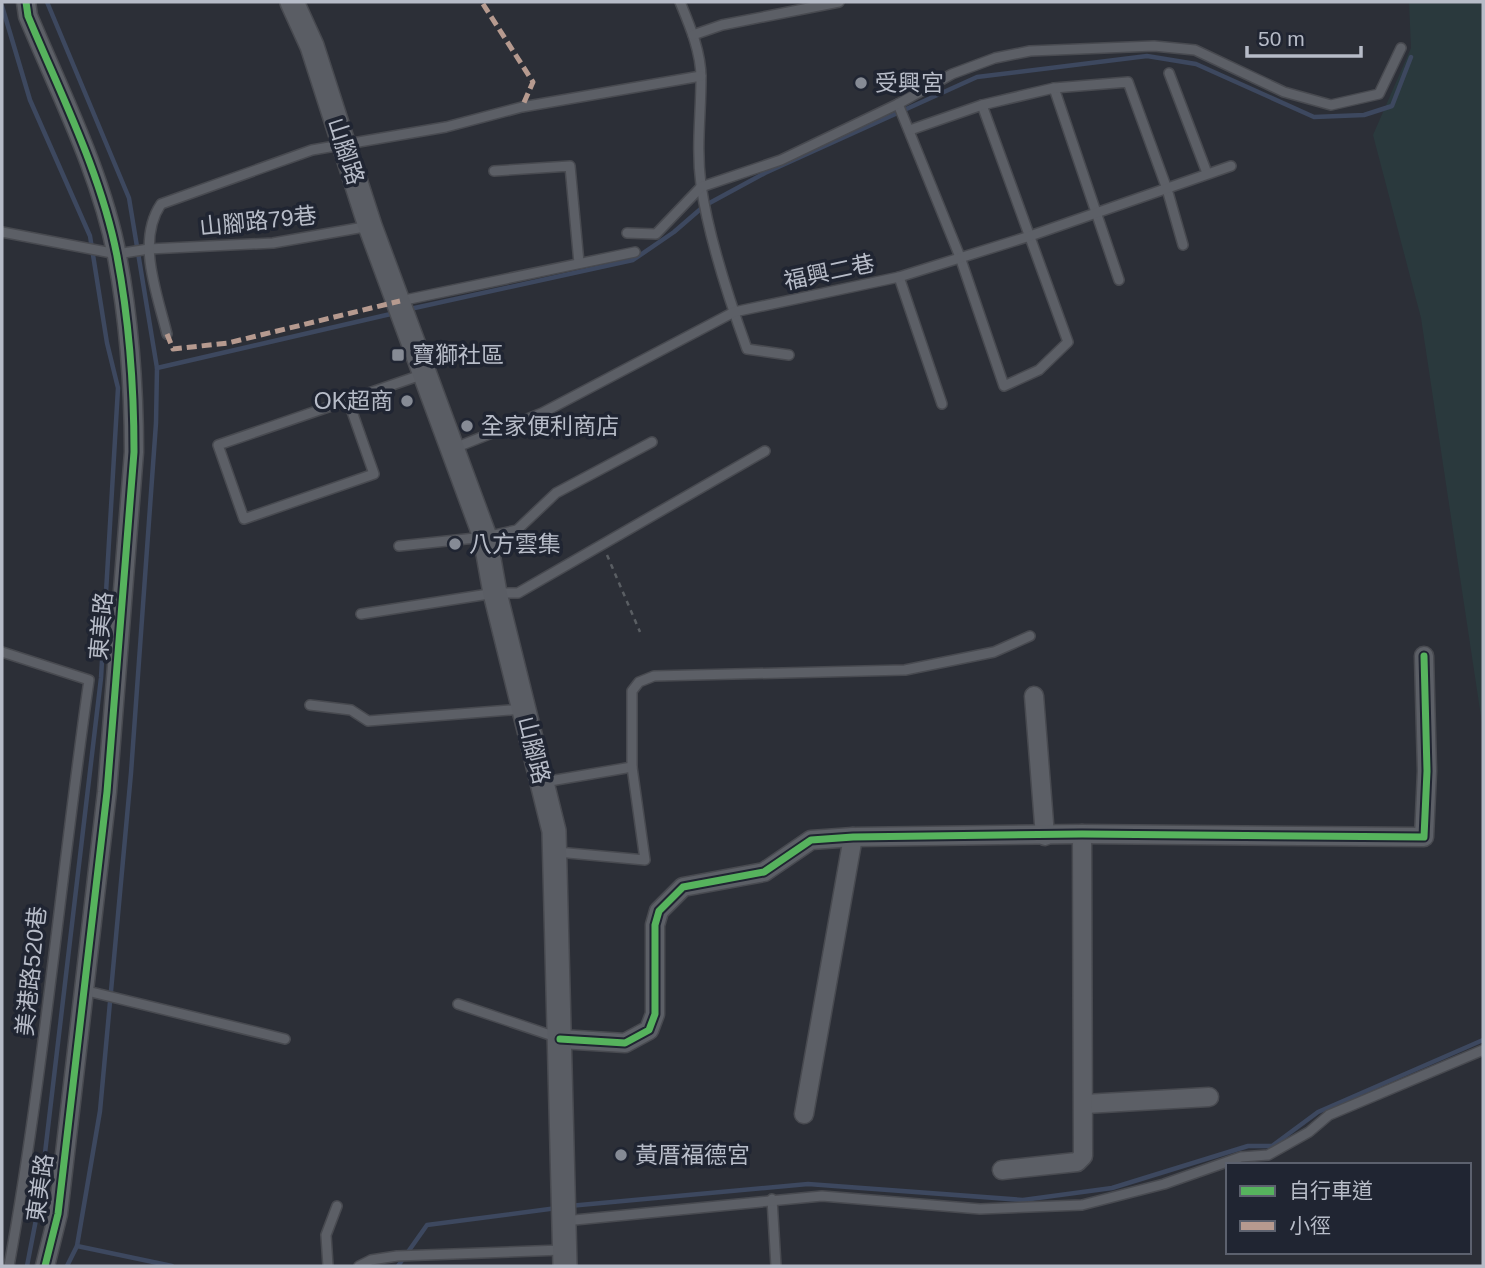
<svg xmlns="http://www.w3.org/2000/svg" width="1485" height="1268" viewBox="0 0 1485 1268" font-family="Helvetica,'Noto Sans TC',sans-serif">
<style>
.green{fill:#2a393d}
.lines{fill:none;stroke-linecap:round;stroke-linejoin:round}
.stream{stroke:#3d485f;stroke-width:4.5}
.lane-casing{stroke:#484a50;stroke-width:12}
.street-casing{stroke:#484a50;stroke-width:21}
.secondary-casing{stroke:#484a50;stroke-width:26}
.path{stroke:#5a5e63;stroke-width:2.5;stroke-dasharray:5 5;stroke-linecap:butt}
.lane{stroke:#5c5f66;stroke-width:9}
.street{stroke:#5c5f66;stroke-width:18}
.secondary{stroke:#5a5d64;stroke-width:23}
.quiet{stroke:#b69a8f;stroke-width:5;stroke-dasharray:10 5;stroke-linecap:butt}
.cycleway-casing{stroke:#202532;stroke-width:11}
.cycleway{stroke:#56b35d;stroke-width:7}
.poi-dot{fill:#868b95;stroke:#202532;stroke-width:2.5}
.labels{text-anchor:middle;stroke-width:7;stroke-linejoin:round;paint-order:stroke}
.poi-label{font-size:23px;fill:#b7bcc8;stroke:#202532;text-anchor:start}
.street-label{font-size:23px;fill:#b7bcc8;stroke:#202532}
</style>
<rect width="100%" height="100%" fill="#2c2f37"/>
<polygon class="green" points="1409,2 1483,2 1483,730 1421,318 1373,135 1411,48"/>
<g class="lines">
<g class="stream">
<polyline points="47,2 129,198 157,368 156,423 131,773 100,1111 77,1246 67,1266"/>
<polyline points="2,6 30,100 90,236 107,343 118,388 101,678 39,1204 27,1266"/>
<polyline points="410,309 633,260 674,232 704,206 765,173 977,77 1147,56 1196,64 1314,117 1364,115 1392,106 1411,57"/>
<polyline points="157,368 395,313"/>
<polyline points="569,1206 808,1184 1023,1200 1112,1188 1248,1146 1272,1146 1318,1112 1483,1040"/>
<polyline points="77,1246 172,1266"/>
<polyline points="398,1266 427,1225 557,1208"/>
</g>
<g class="lane-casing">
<g id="lane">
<path d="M 680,2 C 690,26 701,52 701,78 C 701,115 696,147 701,185 C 708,234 730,302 747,349 L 789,355"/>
<polyline points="693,35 722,25 839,2"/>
<polyline points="1169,73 1207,173"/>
<polyline points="1054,88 1119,280"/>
<polyline points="898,104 960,257 1004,386 1039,370 1068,342 982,105"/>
<polyline points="910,130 982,105 1054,88 1128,82 1167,189 1183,245"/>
<polyline points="494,171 570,166 579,263"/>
<polyline points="2,232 117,254 149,249 273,243 370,226"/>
<polyline points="627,233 656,234 701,187 781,160 898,104 952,74 995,58 1030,51 1154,46 1195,50 1284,92 1331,105 1379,94 1401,48"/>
<polyline points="899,277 942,404"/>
<polyline points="400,301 635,252"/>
<path d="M 167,334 C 157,293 136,241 161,204 L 312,150 L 446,127 L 522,107 L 701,76"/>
<polyline points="348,400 374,474 244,519 218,445 424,374"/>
<polyline points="452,449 542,413 734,312 899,277 1030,236 1231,166"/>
<polyline points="399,546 485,537 517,530 556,493 652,442"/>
<polyline points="361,614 495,593 518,593 765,451"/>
<path d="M 2,652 L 89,680 C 61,875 44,1072 9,1266"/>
<polyline points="310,705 351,710 368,721 524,709"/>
<polyline points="544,782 632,767"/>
<polyline points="557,852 645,860 632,767 632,691 639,682 654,676 905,670 994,652 1030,636"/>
<polyline points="83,990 285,1039"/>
<polyline points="458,1004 559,1038"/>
<polyline points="772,1199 776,1266"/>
<polyline points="564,1221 822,1196 980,1209 1082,1205 1164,1184 1241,1157 1268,1155 1309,1132 1329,1115 1483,1050"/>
<polyline points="328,1266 326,1235 337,1206"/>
<polyline points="359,1266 371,1260 397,1256 562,1250"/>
</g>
</g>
<g class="street-casing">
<g id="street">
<path d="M 26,2 L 28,16 C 60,93 101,173 117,256 C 129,320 134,387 134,452 L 107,792 L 58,1214 L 45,1266"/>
<polyline points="1034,696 1045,836"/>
<polyline points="560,1039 625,1043 649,1030 655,1014 655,925 659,911 683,887 764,872 811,840 853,837 1082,834 1424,837 1427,771 1424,656"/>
<polyline points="1085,1104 1209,1097"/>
<polyline points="804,1114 853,837"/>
<polyline points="1002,1170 1077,1162 1083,1156 1082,834"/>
</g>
</g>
<g class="secondary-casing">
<polyline id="secondary" points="292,2 312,46 370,226 485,537 495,593 554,831 565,1266"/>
</g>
<polyline class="path" points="607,555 640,632"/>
<use href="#lane" class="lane"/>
<use href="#street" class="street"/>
<use href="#secondary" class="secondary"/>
<g class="quiet">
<polyline points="483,4 533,82 522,107"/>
<polyline points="167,334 173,349 228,343 400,301"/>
</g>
<g class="cycleway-casing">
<g id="cycleway">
<path d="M 26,2 L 28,16 C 60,93 101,173 117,256 C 129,320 134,387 134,452 L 107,792 L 58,1214 L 45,1266"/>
<polyline points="560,1039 625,1043 649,1030 655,1014 655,925 659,911 683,887 764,872 811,840 853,837 1082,834 1424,837 1427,771 1424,656"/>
</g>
</g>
<use href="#cycleway" class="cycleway"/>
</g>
<g class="poi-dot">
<circle cx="861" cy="83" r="7"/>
<rect x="391" y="348" width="14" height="14" rx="3.5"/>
<circle cx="407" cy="401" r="7"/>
<circle cx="467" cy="426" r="7"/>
<circle cx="455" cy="544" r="7"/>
<circle cx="621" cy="1155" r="7"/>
</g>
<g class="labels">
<g class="poi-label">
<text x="875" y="91">受興宮</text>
<text x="412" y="363">寶獅社區</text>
<text x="393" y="409" text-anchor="end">OK超商</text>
<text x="481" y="434">全家便利商店</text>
<text x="469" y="552">八方雲集</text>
<text x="635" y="1163">黃厝福德宮</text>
</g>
<g class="street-label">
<text transform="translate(346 151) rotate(72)" y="8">山腳路</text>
<text transform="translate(258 221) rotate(-6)" y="8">山腳路79巷</text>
<text transform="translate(829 272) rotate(-12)" y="8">福興二巷</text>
<text transform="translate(101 626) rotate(-85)" y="8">東美路</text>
<text transform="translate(534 750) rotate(76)" y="8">山腳路</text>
<text transform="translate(31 971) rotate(-84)" y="8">美港路520巷</text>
<text transform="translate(40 1188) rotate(-82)" y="8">東美路</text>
</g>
</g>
<rect width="1485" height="1268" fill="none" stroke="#b7bcc8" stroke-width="7"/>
<rect x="1226" y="1163" width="245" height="91" fill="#202532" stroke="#5c616e" stroke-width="2"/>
<rect x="1240" y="1186" width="35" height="10" fill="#56b35d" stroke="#5c616e" stroke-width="2"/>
<text x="1289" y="1198" font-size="21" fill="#b7bcc8">自行車道</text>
<rect x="1240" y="1221" width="35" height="10" fill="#b69a8f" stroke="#5c616e" stroke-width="2"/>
<text x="1289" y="1233" font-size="21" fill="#b7bcc8">小徑</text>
<path d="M1247 46v10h114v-10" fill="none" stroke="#b7bcc8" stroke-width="3.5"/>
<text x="1258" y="46" font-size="21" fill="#b7bcc8" stroke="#202532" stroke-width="5" paint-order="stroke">50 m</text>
</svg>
